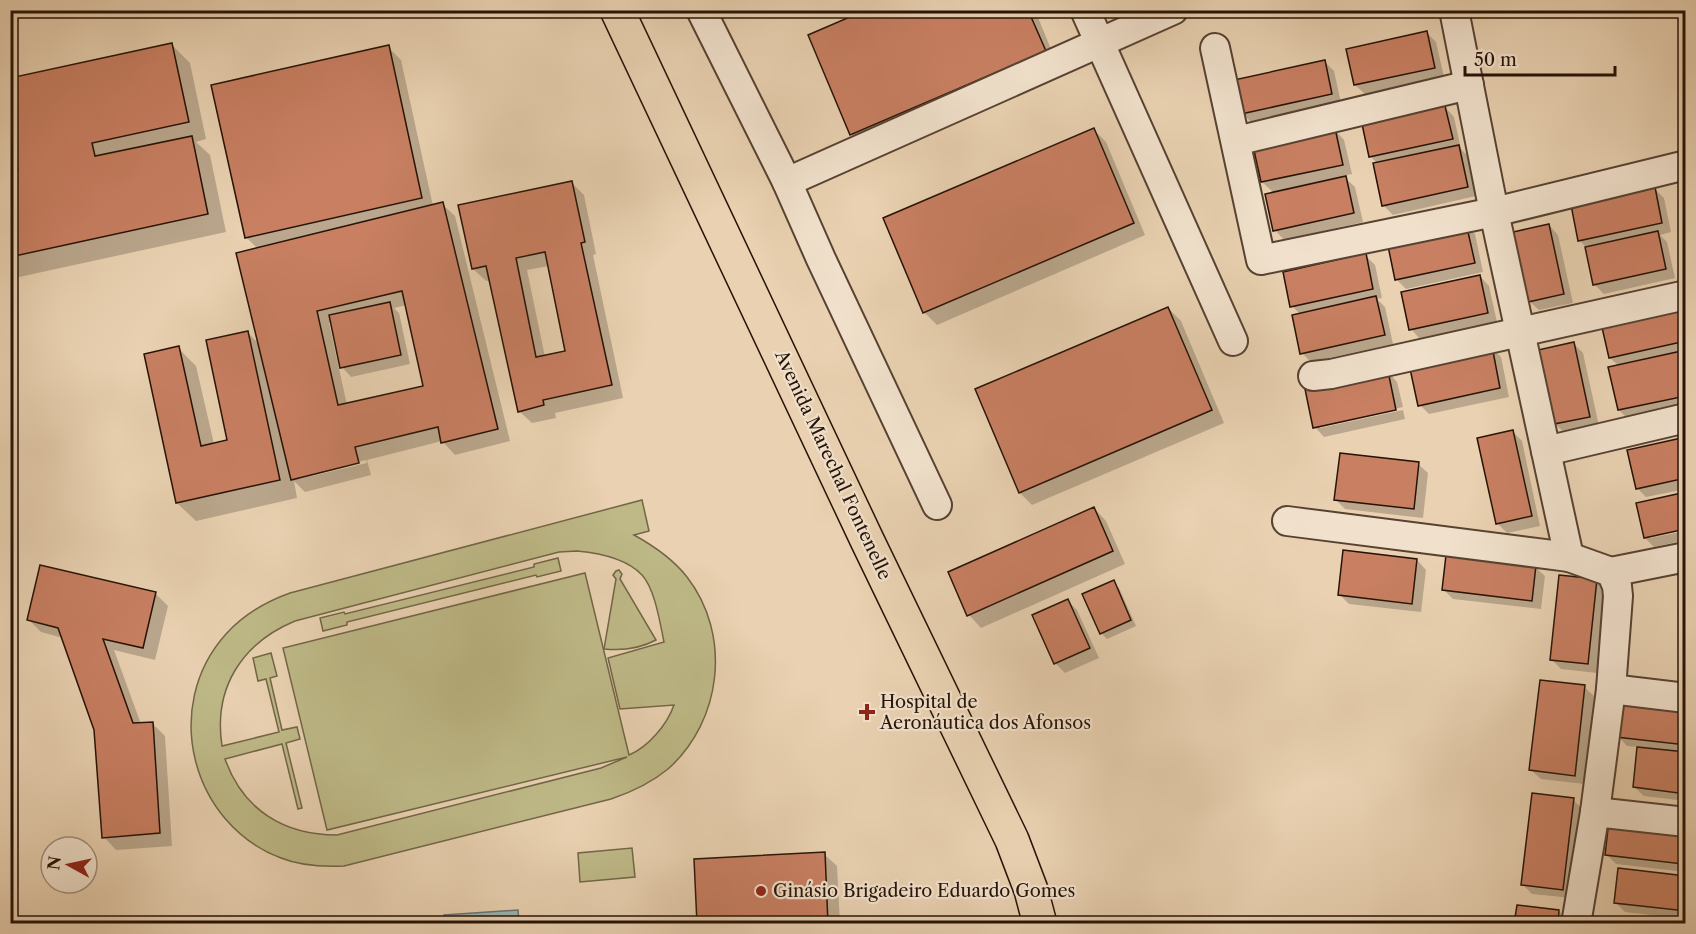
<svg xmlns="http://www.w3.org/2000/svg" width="1696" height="934" viewBox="0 0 1696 934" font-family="'Libre Caslon Text',serif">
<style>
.green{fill:#beb987;stroke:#726647;stroke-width:1.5;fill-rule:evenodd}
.water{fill:#9ab5b5;stroke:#6c746f;stroke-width:1.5}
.shadow{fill:#0003;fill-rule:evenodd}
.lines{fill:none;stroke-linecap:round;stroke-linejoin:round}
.shore{stroke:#60645e;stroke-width:1.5}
.building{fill:#c87f62;stroke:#261307;stroke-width:1.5;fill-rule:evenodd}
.minor-casing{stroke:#574232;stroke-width:32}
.major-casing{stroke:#261307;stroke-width:36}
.minor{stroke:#f1e1cc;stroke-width:28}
.major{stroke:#e9d1b1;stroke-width:33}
.poi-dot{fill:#8f2418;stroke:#f1e1cc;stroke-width:2}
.labels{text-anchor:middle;stroke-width:4.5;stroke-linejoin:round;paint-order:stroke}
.street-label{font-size:18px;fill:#261307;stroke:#f1e1cc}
.poi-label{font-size:18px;fill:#261307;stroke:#f1e1cc;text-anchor:start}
</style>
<rect width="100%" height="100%" fill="#e9d1b1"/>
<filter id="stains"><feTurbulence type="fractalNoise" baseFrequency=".00333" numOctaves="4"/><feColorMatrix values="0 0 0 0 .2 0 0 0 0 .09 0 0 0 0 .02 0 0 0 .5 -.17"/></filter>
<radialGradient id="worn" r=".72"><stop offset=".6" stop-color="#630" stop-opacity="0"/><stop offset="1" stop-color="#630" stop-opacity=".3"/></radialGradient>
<g class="green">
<path d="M 642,500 L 649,531 L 634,535 C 654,546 673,559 687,577 C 732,635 722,721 668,769 C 651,783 632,792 611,799 L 344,866 C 322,867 301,866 281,858 C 191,824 161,706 226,634 C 244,614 265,602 290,593 ZM 577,551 C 599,553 626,558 642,575 C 655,589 660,623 664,642 L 608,658 L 620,709 L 674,705 C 667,725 648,747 629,755 L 585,573 L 283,648 L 327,830 L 627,757 L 601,768 L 337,835 C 284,835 243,810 225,759 L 282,744 L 298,809 L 302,808 L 286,743 L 300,739 L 297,727 L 282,730 L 270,678 L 277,676 L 271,653 L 253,658 L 258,681 L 266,679 L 279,732 L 222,746 C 213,688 242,643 295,621 L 559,552 Z"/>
<polygon points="558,558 561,571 537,577 536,575 347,622 347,625 323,631 320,618 344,612 345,614 534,567 534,564"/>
<path d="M 619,570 L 622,574 L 620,579 L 656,640 C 639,649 623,651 604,649 L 616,579 L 613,575 L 616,571 Z"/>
<polygon points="632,848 635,877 580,882 578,853"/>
</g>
<polygon class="water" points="518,910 519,923 444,923 444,915"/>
<g class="shadow">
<polygon points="870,10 1035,10 1057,64 864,147 851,134"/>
<polygon points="1427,33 1436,42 1444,77 1365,94 1355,85"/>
<polygon points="172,45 190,63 206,139 196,142 210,155 226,232 10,279 10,80"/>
<path d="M 388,47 L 401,60 L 433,206 L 442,204 L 455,216 L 510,441 L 455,455 L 442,441 L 367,460 L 371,475 L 305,492 L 294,481 L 297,498 L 196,521 L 177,503 L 145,355 L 178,348 L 196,366 L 214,444 L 229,441 L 247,332 L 260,345 L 258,249 L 246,237 ZM 407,305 L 425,387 L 347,405 L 329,323 L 332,323 L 342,367 L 351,377 L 410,364 L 399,313 L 394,308 ZM 366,460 L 367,463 L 299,479 L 299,476 Z"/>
<polygon points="1324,61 1334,71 1341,103 1252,123 1242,113"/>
<polygon points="1445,107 1454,117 1461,149 1468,156 1476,196 1393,215 1383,205 1378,164 1371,157 1364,125"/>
<polygon points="1093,129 1106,142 1145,235 937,325 924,312"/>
<polygon points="1335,130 1344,140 1352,174 1343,176 1355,187 1363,222 1284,240 1275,230 1274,193 1262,182"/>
<path d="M 571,182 L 584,195 L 596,254 L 593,255 L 623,398 L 555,413 L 556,418 L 532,423 L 519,411 L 491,280 L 486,281 L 473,269 ZM 549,266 L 567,352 L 545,357 L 527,270 Z"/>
<polygon points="1654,188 1664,198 1671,232 1660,235 1667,242 1675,278 1604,294 1594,284 1586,247 1580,241"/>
<polygon points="1466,225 1475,234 1483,272 1406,289 1396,279"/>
<polygon points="1549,225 1558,235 1573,303 1539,310 1529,301"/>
<polygon points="1365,255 1375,265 1382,298 1377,299 1385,307 1393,344 1311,362 1302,353 1300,314 1292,306"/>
<polygon points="1480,276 1489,286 1497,322 1420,339 1411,329"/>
<polygon points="1678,307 1686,315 1686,407 1628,419 1619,410 1619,366 1610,358"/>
<polygon points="1168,308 1181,321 1224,423 1032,505 1020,493"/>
<polygon points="1574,344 1583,353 1599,426 1565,433 1555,424"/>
<polygon points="1491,347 1501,357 1509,397 1429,414 1420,405"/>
<polygon points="1388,372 1397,382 1403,407 1320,425 1320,428 1403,410 1405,419 1324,437 1315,427"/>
<polygon points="1513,432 1522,441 1540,526 1507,533 1497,523"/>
<polygon points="1686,439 1686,489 1646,497 1637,488"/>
<polygon points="1418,464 1428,473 1423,518 1345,509 1336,500"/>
<polygon points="1094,508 1106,521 1125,564 981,628 969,615 950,573"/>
<polygon points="1686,531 1686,540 1654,547 1645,538 1650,535 1650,538"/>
<polygon points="1417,560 1426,570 1421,612 1349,604 1339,594"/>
<polygon points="1535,567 1545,576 1541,609 1453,599 1444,590"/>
<polygon points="1596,581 1606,590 1597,673 1561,669 1551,659"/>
<polygon points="1113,582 1119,588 1136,626 1107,639 1101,633"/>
<polygon points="155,593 168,606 155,660 114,650 141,724 152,723 165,736 172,846 116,850 104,837 96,730 63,638 41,632 29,620"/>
<polygon points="1068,601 1077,610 1099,658 1065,673 1056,664 1034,616"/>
<polygon points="1584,687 1594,696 1584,784 1541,779 1531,770"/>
<polygon points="1686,706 1686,801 1644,796 1634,787 1639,747 1627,746 1618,736"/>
<polygon points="1573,800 1583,809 1572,898 1532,894 1523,885"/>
<polygon points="1686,830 1686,872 1616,864 1606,854"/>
<polygon points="824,854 837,866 840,924 699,924"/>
<polygon points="1686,878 1686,919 1625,912 1616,903"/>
<polygon points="1559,911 1568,921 1568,924 1516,924"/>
</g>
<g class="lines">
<polyline class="shore" points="450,924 453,921 510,917 512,918 513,924"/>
</g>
<g class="building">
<polygon points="866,10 1028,10 1046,51 850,135 808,35"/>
<polygon points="1427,31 1435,68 1354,85 1346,49"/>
<polygon points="172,43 189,122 92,143 95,156 192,136 208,214 10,257 10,172 18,170 15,155 10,156 10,78"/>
<polygon points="389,45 422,198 245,238 211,85"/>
<polygon points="1325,60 1332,94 1241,114 1234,80"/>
<polygon points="1445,106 1453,139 1369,157 1362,124"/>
<polygon points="1094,128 1134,223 923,313 883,218"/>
<polygon points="1335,128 1343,165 1261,182 1253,146"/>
<polygon points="1459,145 1468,187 1382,206 1373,163"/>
<polygon points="1346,176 1354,213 1273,231 1265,194"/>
<path d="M 572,181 L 585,242 L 581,243 L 612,385 L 543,400 L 544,405 L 518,412 L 486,266 L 472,269 L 458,205 ZM 545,252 L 565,351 L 536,357 L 516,258 Z"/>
<polygon points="1655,187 1662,223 1578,241 1571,205"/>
<path d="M 443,202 L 498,429 L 441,443 L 438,427 L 355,447 L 359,463 L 291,480 L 236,253 ZM 402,291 L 423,386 L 338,405 L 317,311 Z"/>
<polygon points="1466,223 1475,263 1395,280 1387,241"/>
<polygon points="1549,224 1564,294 1528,302 1513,232"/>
<polygon points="1658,231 1666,269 1593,285 1585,247"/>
<polygon points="1366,253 1373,289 1290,307 1283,272"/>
<polygon points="1480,275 1488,313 1409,330 1401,292"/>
<polygon points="1376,296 1385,335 1300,354 1292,315"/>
<polygon points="390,302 401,355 340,368 329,315"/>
<polygon points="1678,306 1686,341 1609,358 1601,323"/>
<polygon points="1168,307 1212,410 1019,493 975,389"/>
<polygon points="248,331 280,480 176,503 144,354 179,346 201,446 227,440 206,340"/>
<polygon points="1574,342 1590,417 1554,424 1538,350"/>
<polygon points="1492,346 1500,388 1418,406 1409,364"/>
<polygon points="1686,350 1686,396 1618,410 1608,367"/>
<polygon points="1388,371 1396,410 1313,428 1305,389"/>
<polygon points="1513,430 1532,516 1496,524 1477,438"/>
<polygon points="1686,437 1686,478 1636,489 1627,450"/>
<polygon points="1340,453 1419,462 1414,509 1334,500"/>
<polygon points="1686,492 1686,529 1644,538 1636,503"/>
<polygon points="1094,507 1113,551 967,616 948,572"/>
<polygon points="1343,550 1417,559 1412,604 1338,595"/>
<polygon points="1446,555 1536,565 1532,601 1442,590"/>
<polygon points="40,565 156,592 143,648 103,639 133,723 153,722 160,833 102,838 94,730 58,628 27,620"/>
<polygon points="1559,575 1597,579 1588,664 1550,660"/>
<polygon points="1114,580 1131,620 1100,634 1082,594"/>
<polygon points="1068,599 1090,648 1054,664 1032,615"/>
<polygon points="1540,680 1585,685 1575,776 1529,770"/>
<polygon points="1621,697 1686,704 1686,745 1616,737"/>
<polygon points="1637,747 1686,752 1686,794 1633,787"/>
<polygon points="1532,793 1574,798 1563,890 1521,885"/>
<polygon points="1609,820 1686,829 1683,864 1605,855"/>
<polygon points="825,852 828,924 697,924 694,859"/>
<polygon points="1618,868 1686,876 1686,911 1614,903"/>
<polygon points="1517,905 1559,910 1558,924 1514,924"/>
</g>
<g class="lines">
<g class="minor-casing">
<g id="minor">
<polyline points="701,10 787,182 821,259 937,505"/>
<polyline points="1085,10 1233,341"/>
<polyline points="1454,10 1494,212 1569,557"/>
<polyline points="1215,48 1261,260 1494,212 1686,165"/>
<polyline points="1236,141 1469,85"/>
<polyline points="787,182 1173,10"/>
<polyline points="1313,376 1331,374 1686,295"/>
<polyline points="1546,451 1686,418"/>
<polyline points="1287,521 1569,557 1611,572 1617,586 1618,596 1611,689 1595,812 1576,924"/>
<polyline points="1611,572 1686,557"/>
<polyline points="1611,689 1686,698"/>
<polyline points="1595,812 1686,822"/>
</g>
</g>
<g class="major-casing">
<polyline id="major" points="617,10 867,540 1012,840 1031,890 1040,924"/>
</g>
<use href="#minor" class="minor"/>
<use href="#major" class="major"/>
</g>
<g class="poi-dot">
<path d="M864 703h6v6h6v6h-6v6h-6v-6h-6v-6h6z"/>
<circle cx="761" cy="891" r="6"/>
</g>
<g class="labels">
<g class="street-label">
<text transform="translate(833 465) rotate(65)" y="6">Avenida Marechal Fontenelle</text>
</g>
<g class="poi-label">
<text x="880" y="708">Hospital de<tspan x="880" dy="21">Aeronáutica dos Afonsos</tspan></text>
<text x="773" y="897">Ginásio Brigadeiro Eduardo Gomes</text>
</g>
</g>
<rect width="1696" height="934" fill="none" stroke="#e9d1b1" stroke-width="36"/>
<rect x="12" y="12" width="1672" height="910" fill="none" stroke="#261307" stroke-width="3"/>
<rect x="18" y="18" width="1660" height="898" fill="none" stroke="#261307" stroke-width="1.5"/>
<g transform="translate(69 865) rotate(278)"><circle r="28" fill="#f1e1cc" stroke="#a08f7d" stroke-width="1.5"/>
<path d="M0-4.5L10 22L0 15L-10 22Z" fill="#8f2418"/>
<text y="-9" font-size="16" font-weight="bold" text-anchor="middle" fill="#261307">N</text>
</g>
<path d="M1465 66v9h150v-9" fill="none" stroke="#261307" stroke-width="3"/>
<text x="1474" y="66" font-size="18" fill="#261307" stroke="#f1e1cc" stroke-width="4.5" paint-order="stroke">50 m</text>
<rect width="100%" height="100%" filter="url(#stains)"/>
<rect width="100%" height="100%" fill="url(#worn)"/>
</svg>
